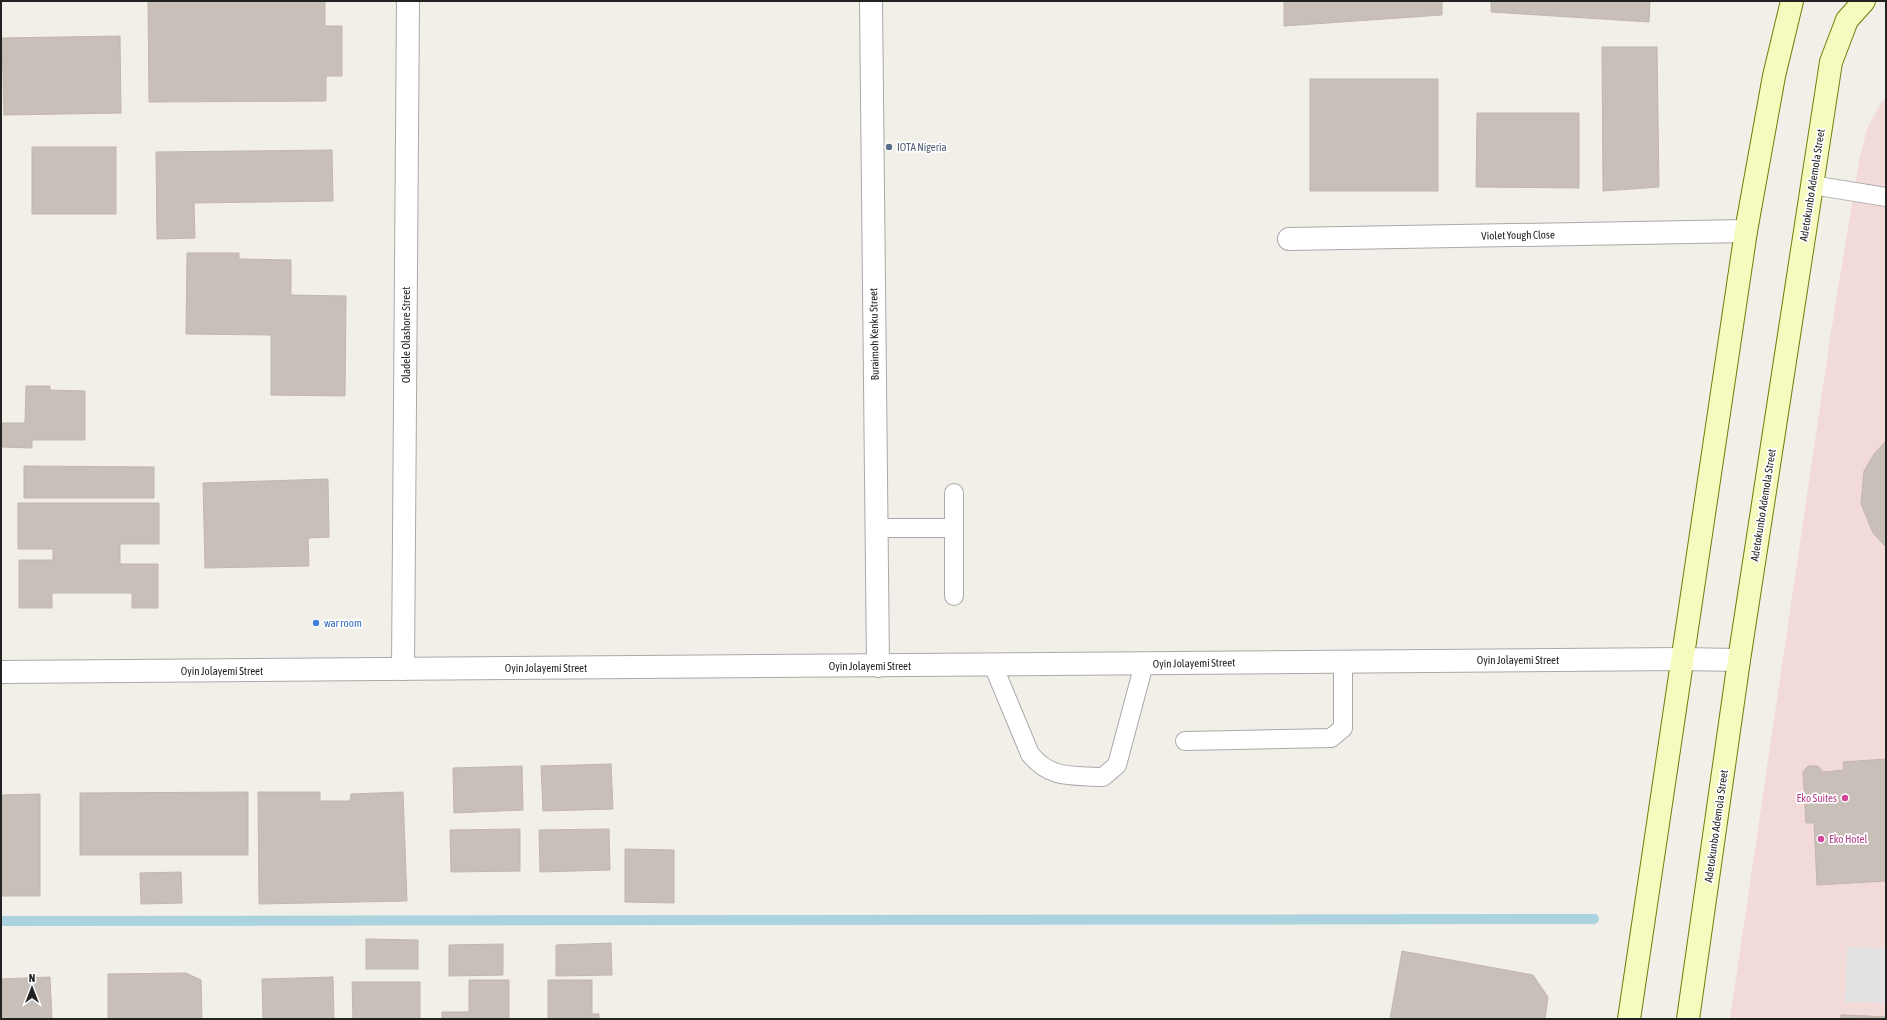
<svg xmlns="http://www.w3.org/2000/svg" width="1887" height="1020" viewBox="0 0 1887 1020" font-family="'Asap Condensed',sans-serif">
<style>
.commercial{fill:#f2dad9}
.parking{fill:#e2e2e2}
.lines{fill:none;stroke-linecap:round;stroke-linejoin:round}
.stream{stroke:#aad3df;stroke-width:10}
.building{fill:#c7bfb8;stroke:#c4b6ab}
.lane-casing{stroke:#a9a9a9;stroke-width:20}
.street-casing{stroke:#a9a9a9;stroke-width:24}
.secondary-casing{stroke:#707d05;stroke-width:24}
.lane{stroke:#fff;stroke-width:18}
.street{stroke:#fff;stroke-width:22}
.secondary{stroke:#f7fabf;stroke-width:22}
.service-dot{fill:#5c6f8a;stroke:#fff;stroke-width:1.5}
.shop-dot{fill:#3f7fe0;stroke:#fff;stroke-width:1.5}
.hotel-dot{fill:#d1479c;stroke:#fff;stroke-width:1.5}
.labels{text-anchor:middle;stroke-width:3.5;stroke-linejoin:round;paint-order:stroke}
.service-label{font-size:11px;fill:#4e5e75;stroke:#fff;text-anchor:start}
.street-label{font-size:11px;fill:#222;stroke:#fff}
.shop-label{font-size:11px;fill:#366cbe;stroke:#fff;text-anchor:start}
.hotel-label{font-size:11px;fill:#b23c85;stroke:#fff;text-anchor:end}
</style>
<rect width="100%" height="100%" fill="#f2efe9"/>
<polygon class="commercial" points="1886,98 1886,1019 1730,1019 1831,332 1859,161 1867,129 1881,103"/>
<polygon class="parking" points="1847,947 1886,948 1886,1003 1845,1002"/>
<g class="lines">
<polyline class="stream" points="1,921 1594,919"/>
</g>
<g class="building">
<polygon points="148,1 325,1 325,26 342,26 342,76 326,76 326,101 149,102"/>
<polygon points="1284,1 1442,1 1442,15 1284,26"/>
<polygon points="1491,1 1650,1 1649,22 1491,12"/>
<polygon points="120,36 121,113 4,115 2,38"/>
<polygon points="1602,47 1657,47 1659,187 1603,191"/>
<rect x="1310" y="79" width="128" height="112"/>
<polygon points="1477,113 1579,113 1579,188 1476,187"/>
<rect x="32" y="147" width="84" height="67"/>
<polygon points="332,150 333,201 194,203 195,238 157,239 156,152"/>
<polygon points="187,253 239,253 239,259 291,260 291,295 346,296 345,396 271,395 271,335 186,334"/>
<polygon points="26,386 50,386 50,390 85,391 85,440 32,440 32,448 1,447 1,423 25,423"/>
<polygon points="1886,441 1886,547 1873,533 1861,504 1864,471 1874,454"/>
<polygon points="24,466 154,467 154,498 24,498"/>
<polygon points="328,479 329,537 308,538 309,566 205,568 203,483"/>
<polygon points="18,503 159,503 159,544 120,544 120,564 158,564 158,608 132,608 132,593 52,593 52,608 19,608 19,560 53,560 53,549 18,549"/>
<polygon points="1886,759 1886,881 1817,885 1814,823 1806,823 1803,772 1808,766 1818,766 1823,772 1844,770 1843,762"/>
<polygon points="611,764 613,809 543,811 541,766"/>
<polygon points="522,766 523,810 454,813 453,768"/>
<polygon points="248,792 248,855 80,855 80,793"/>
<polygon points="258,792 320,792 320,801 350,801 351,794 403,792 407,901 259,904"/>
<polygon points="40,794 40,896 1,896 1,795"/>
<polygon points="520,829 520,871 451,872 450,830"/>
<polygon points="609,829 610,870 540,872 539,830"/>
<polygon points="625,849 674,850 674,903 625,902"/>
<polygon points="181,872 182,903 141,904 140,873"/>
<polygon points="366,939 418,940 418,969 366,969"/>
<polygon points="611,943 612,975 556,976 556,945"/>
<polygon points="503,944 503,975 449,976 449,945"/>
<polygon points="1402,951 1533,975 1548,997 1545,1019 1390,1019"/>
<polygon points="186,973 201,980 202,1019 108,1019 108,974"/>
<polygon points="50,977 52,1019 1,1019 1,979"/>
<polygon points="333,977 334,1019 263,1019 262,979"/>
<polygon points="469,980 509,980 509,1019 442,1019 442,1012 469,1012"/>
<polygon points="548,980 592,980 592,1014 599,1014 599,1019 548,1019"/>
<polygon points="352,982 420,982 420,1019 353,1019"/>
<polygon points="1841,1015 1886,1017 1886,1019 1841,1019"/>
<polygon points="1841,1015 1886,1017 1886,1019 1841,1019"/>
</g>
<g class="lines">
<g class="lane-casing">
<g id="lane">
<polyline points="1812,185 1886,197"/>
<polyline points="954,493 954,596"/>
<polyline points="876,528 954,528"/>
<path d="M 993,665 L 1030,754 C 1051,780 1072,775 1103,777 L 1117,765 L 1144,664"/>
<polyline points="1185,741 1331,738 1343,728 1343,662"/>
</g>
</g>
<g class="street-casing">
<g id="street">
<polyline points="871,1 878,666"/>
<polyline points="1289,239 1746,231"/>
<polyline points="403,669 408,1"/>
<polyline points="1,672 1681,659 1739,660"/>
</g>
</g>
<g class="secondary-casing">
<g id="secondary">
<polyline points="1629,1019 1746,231 1774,76 1792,1"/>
<polyline points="1688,1019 1739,660 1831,62 1847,20 1864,1"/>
</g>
</g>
<use href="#lane" class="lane"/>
<use href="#street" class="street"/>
<use href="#secondary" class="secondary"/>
</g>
<circle class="service-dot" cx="889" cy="147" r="4"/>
<circle class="shop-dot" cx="316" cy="623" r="4"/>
<g class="hotel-dot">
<circle cx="1845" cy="798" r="4"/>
<circle cx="1821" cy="839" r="4"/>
</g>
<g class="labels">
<g class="service-label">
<text x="897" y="151">IOTA Nigeria</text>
</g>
<g class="street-label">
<text transform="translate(1812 185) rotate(-81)" y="4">Adetokunbo Ademola Street</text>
<text transform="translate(1518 235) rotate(-1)" y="4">Violet Yough Close</text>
<text transform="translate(874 334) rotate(-91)" y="4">Buraimoh Kenku Street</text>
<text transform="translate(406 335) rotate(-90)" y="4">Oladele Olashore Street</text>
<text transform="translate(1763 505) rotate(-81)" y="4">Adetokunbo Ademola Street</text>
<text x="1518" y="664">Oyin Jolayemi Street</text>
<text transform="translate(1194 663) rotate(-1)" y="4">Oyin Jolayemi Street</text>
<text x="870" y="670">Oyin Jolayemi Street</text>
<text x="546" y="672">Oyin Jolayemi Street</text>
<text x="222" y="675">Oyin Jolayemi Street</text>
<text transform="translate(1716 826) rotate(-82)" y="4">Adetokunbo Ademola Street</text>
</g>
<g class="shop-label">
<text x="324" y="627">war room</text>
</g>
<g class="hotel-label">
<text x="1837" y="802">Eko Suites</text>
<text x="1829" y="843" text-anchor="start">Eko Hotel</text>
</g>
</g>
<rect width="1887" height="1020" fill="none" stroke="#222222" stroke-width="4"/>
<g transform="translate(32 988)" stroke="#ffffff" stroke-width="3" paint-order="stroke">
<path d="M0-3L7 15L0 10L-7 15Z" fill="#222222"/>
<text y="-6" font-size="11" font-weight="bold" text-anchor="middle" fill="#222222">N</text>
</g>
</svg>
